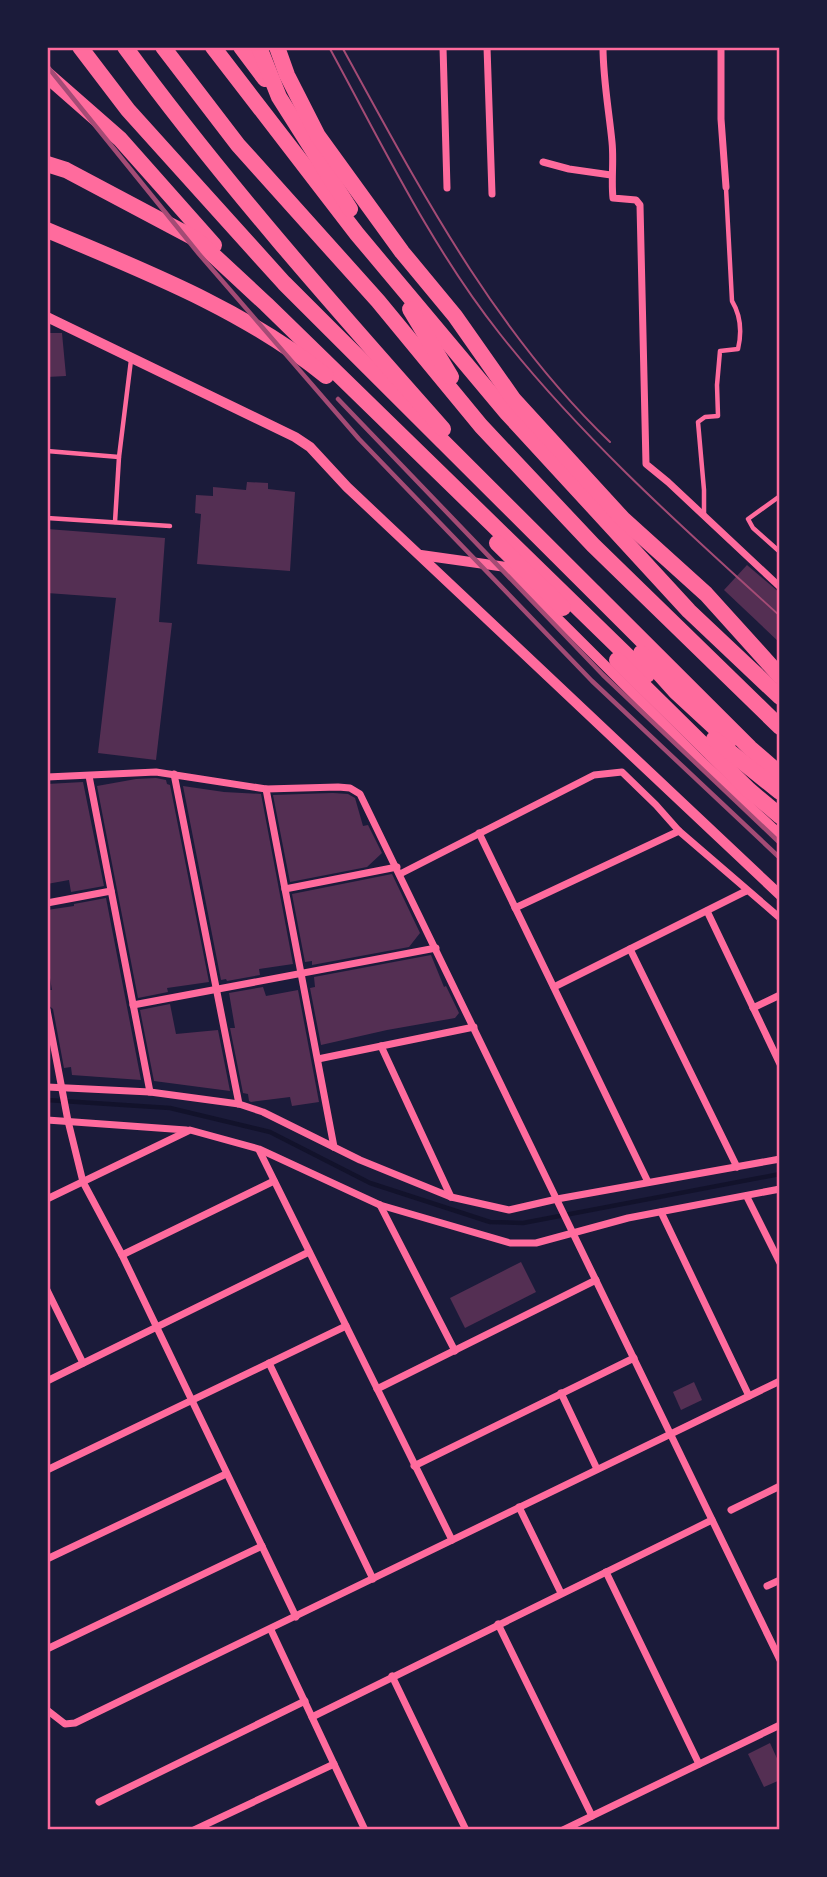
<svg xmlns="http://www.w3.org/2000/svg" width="827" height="1877" viewBox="0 0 827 1877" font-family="'Open Sans',sans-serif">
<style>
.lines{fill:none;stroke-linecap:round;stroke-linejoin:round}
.stream{stroke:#12122b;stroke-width:4.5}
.building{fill:#542f53}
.service{stroke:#ff6b9d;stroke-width:4.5}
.minor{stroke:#ff6b9d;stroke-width:7}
.tertiary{stroke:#ff6b9d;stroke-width:10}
.motorway{stroke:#ff6b9d;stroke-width:16}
.tram{stroke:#a44b75;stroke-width:2}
.rail{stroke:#a44b75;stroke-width:4.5}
.neatline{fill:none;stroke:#ff6b9d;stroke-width:2.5}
</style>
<rect width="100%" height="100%" fill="#1b1b3a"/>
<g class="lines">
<polyline class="stream" points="47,1100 170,1108 270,1132 370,1183 490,1222 523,1223 780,1174"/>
</g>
<g class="building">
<polygon points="47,333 62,333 66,376 47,377"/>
<polygon points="247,482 268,483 268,489 295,492 290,571 197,564 201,514 195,513 196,495 213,496 213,487 246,490"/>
<polygon points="47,529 165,538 159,622 172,623 156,760 98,753 116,598 47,593"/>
<polygon points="747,565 780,593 780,643 724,590"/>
<polygon points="156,778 166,780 167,784 170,785 209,982 167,988 168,992 138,998 97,786 136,779"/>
<polygon points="83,782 104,886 71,892 69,880 47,884 47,784"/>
<polygon points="183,786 224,792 261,794 293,964 259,969 260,975 227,981 226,979 221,980"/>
<polygon points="333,793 348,794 355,798 363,826 368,825 382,853 367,867 290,882 273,795"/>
<polygon points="392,874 420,933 409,947 312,965 312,961 305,962 292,894"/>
<polygon points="106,898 127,1007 141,1080 72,1075 71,1067 64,1068 53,1009 47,1004 47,990 52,990 47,960 47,910 74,906 74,904"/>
<polygon points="431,955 444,987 446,986 459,1013 455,1018 387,1030 321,1045 310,988 315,987 314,977"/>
<polygon points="263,987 266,996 298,990 319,1102 292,1106 290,1097 251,1102 249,1101 248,1094 243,1093 230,1028 235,1028 229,993"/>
<polygon points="170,1004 176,1034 218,1030 230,1091 154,1081 140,1010"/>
<polygon points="521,1262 536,1292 465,1328 450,1298"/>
<polygon points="694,1382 702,1400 681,1410 673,1392"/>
<polygon points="770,1743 780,1765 780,1780 764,1787 748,1754"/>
</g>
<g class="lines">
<g class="service">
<polyline points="47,451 119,457"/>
<polyline points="780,496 748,519 753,528 780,552"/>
<path d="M 704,514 L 704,490 L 698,422 L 705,417 L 718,416 L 717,385 L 720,351 L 738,349 C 742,332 741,316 732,301 L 726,188"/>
<polyline points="47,518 170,526"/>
<polyline points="115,522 119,457 131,360"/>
</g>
<g class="minor">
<polyline points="443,47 447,188"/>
<polyline points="487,47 492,194"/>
<path d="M 603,47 C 603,79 609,111 612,142 C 614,161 611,180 613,198 L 636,200 L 640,205 L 646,464 L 668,482 L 780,587"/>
<polyline points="721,47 721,119 726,187"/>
<polyline points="543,162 569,169 611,175"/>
<polyline points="174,774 239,1104"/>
<polyline points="89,776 150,1092"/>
<polyline points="47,777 156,772 266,789 338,787 350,788 360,794 780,1660"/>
<polyline points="266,789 334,1147"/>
<polyline points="479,833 648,1182"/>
<polyline points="400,874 594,775 622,772 656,805 679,831 780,918"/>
<polyline points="285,889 397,867"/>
<polyline points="47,903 111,891"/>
<polyline points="515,908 679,831"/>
<polyline points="707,911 780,1064"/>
<polyline points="630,949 737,1167"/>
<polyline points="554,987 746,891"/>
<polyline points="133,1005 436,948"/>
<polyline points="753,1008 780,995"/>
<polyline points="47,1010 68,1121 83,1182 122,1255 296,1617"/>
<polyline points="381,1046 451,1197"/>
<polyline points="318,1059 474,1027"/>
<polyline points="47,1087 150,1092 239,1104 263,1112 360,1160 451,1197 509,1210 557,1199 780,1159"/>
<polyline points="47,1120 186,1130"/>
<polyline points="259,1150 452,1540"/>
<polyline points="747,1197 780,1263"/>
<polyline points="47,1199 190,1130 259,1149 380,1205 510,1243 536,1243 628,1218 780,1189"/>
<polyline points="380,1205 455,1351"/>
<polyline points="661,1212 749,1396"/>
<polyline points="122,1255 274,1181"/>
<polyline points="47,1290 83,1363"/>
<polyline points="269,1363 373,1579"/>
<polyline points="47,1381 309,1252"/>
<polyline points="377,1389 596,1280"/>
<polyline points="561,1393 597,1469"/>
<polyline points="414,1466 634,1358"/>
<polyline points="47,1470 346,1326"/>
<polyline points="519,1507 561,1593"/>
<polyline points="731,1510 780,1486"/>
<polyline points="47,1559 226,1474"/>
<polyline points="606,1572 699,1764"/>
<polyline points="767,1586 780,1580"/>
<polyline points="498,1624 592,1816"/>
<polyline points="271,1630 365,1830"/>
<polyline points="47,1649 262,1546"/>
<polyline points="392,1676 466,1830"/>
<polyline points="47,1710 65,1724 75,1723 780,1381"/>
<polyline points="312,1717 712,1520"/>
<polyline points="99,1802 305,1701"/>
<polyline points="194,1830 334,1764"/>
<polyline points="563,1830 780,1725"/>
</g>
<g class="tertiary">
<polyline points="47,317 295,437 310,447 347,487 780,895"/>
<polyline points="421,555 506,567 702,762 780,835"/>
</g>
<g class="motorway">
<polyline points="80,47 128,110 284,283 750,748 780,774"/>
<path d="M 125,47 C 223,181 333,305 443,429"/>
<polyline points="163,47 238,145 378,301 481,426 593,545 780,727"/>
<polyline points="213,47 357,234 507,413 689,611 780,697"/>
<polyline points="241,47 265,79"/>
<polyline points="259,47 279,97 350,209"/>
<polyline points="277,47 287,75 318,136 402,252 455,316 514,400 623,519 706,594 780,676"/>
<polyline points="47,75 120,139 214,245"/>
<polyline points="47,164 66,170 196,239 266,304 647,675"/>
<path d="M 47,230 C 144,271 243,309 326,376"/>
<polyline points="410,309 451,377"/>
<polyline points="497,543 563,608"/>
<polyline points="641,653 676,692 729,741"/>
<polyline points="617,660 749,790 780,816"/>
<polyline points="714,739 780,792"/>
</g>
<g class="tram">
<path d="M 329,47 C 382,144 431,247 500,334 C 582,438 682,527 780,616"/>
<path d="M 342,47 C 419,187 493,330 610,442"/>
</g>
<g class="rail">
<polyline points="47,66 199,254 359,439 592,681 780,858"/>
<polyline points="338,399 603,675 780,843"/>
</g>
</g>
<rect width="827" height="1877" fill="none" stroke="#1b1b3a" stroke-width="98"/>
<rect x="49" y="49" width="729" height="1779" class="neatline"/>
</svg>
